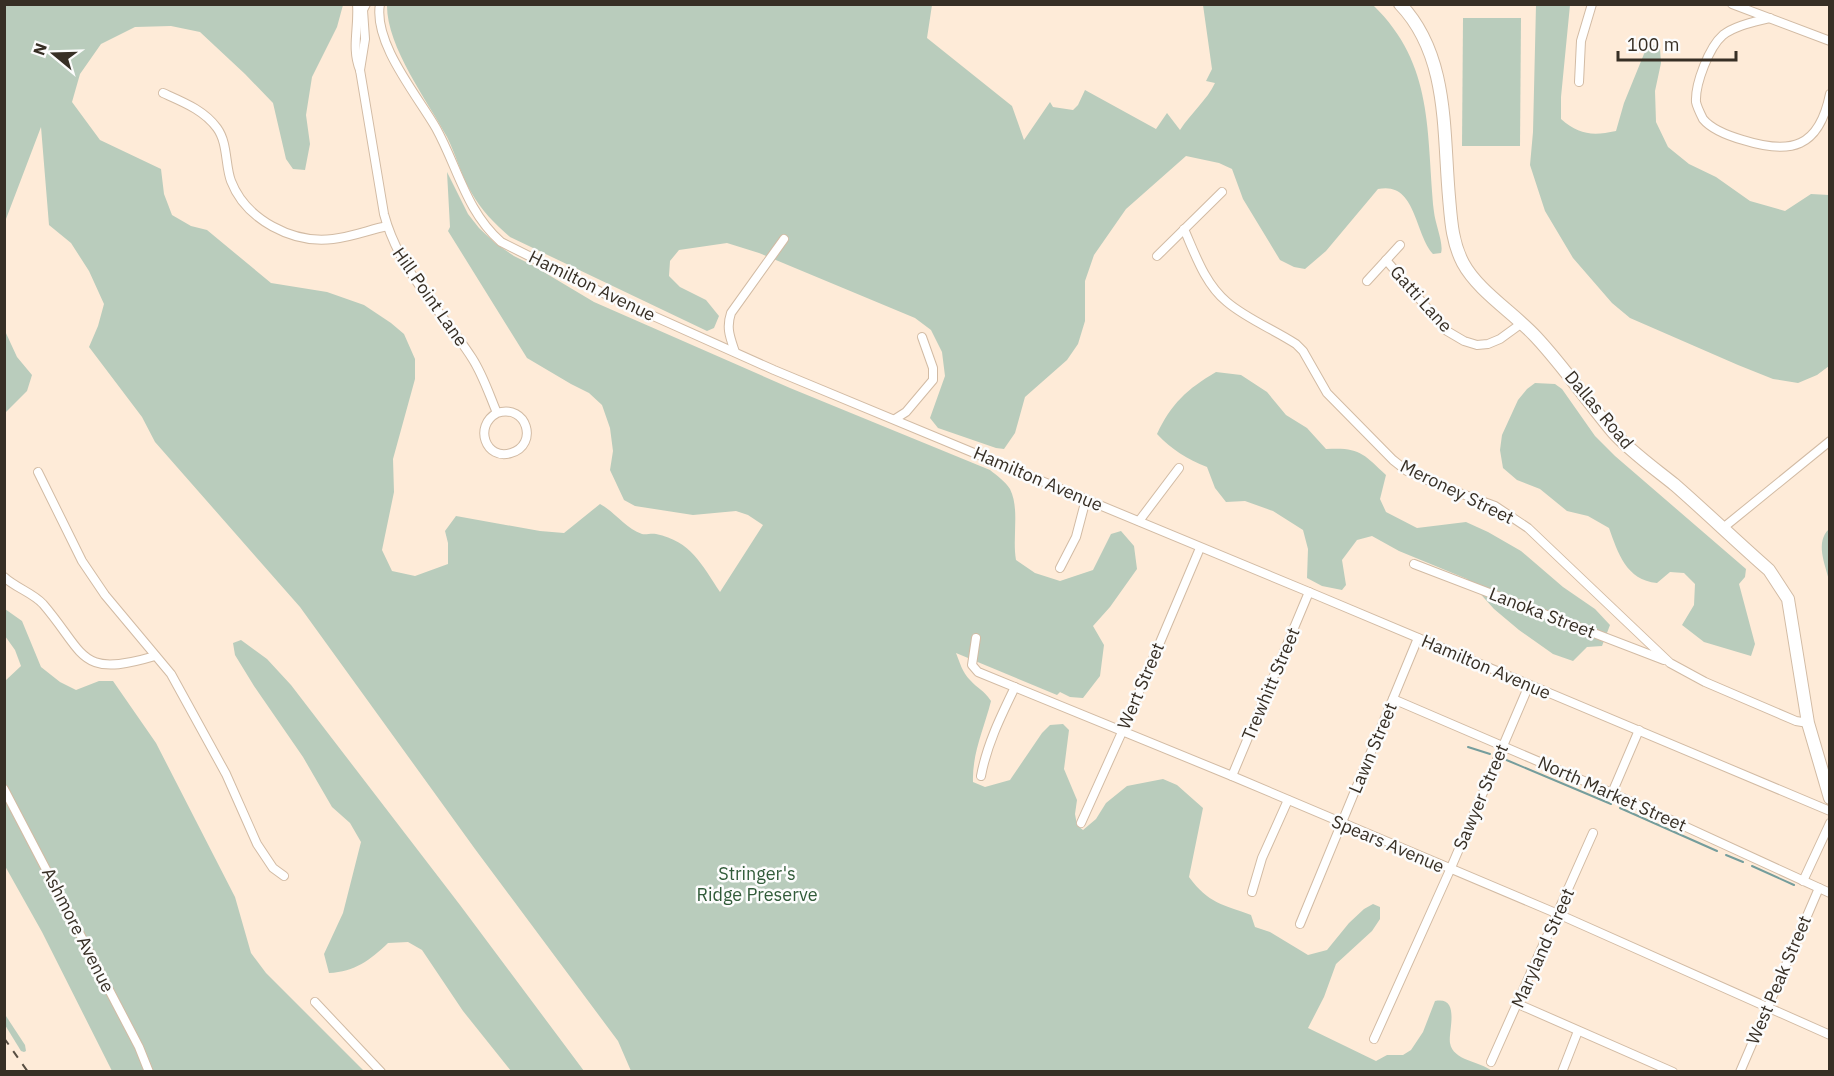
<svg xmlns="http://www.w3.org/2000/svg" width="1834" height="1076" viewBox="0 0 1834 1076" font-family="'IBM Plex Sans',sans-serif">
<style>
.green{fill:#b9ccbc}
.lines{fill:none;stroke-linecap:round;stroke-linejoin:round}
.stream{stroke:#759d9c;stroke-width:2}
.street-casing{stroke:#d2bba4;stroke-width:10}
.secondary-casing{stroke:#d2bba4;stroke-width:14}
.street{stroke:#fff;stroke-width:8}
.secondary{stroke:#fff;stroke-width:12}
.rail{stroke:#584e42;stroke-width:2;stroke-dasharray:8 8;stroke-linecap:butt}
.labels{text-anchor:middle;stroke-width:5;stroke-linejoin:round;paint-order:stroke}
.street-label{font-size:18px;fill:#372f25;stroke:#fcfcfc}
.park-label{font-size:18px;fill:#315b39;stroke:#fcfcfc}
</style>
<rect width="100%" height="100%" fill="#feebd8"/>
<g class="green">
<path d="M 387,4 L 932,5 L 927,38 L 1012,106 L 1024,140 L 1050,102 L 1053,107 L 1073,110 L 1078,105 L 1085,90 L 1156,129 L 1167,113 L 1180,130 C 1191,113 1207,100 1215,83 L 1206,81 L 1212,69 L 1203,5 L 1373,5 C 1435,65 1426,133 1434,212 C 1435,223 1444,244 1441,253 L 1433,254 C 1414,232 1416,181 1378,189 L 1326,251 L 1305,269 L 1294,267 L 1280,260 L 1243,199 L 1232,169 L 1219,163 L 1186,156 L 1126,209 L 1094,255 L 1085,281 L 1085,321 L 1078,344 L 1067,360 L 1025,397 L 1015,433 L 1004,449 L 996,448 L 938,428 L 930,418 L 945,376 L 942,352 L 931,330 L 915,318 L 759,253 L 727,243 L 679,250 L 670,261 L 669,276 L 680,287 L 706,300 L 719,316 L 714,328 L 707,331 L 510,237 C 495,224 481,210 471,192 C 461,175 456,155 447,137 C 427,100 386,46 387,4 Z"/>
<path d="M 4,5 L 343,5 L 337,27 L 312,77 L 306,115 L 310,144 L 305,170 L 293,169 L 286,159 L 273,103 L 245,74 L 200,32 L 171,26 L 135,27 L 101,44 L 80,74 L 72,102 L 100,140 L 161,169 L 164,194 L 172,215 L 191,226 L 207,230 L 271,283 L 327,292 L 364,305 L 391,323 L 404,334 L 415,359 L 415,379 L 393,459 L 394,492 L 382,550 L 392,571 L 415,576 L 448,564 L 448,543 L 445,531 L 456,516 L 540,531 L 564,533 L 600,504 C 615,512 625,528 642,534 C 646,535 651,533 656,534 C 691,541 702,565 720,592 L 763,525 L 748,515 L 736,511 L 693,515 L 635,506 L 624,500 L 610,470 L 613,451 L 610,428 L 602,405 L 589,393 L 571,384 L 527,358 L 448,231 L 450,227 L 447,172 L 468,214 L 479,228 L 495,243 L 514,256 L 532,265 L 594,302 L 790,388 L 990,470 C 996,475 1006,482 1010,489 C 1020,509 1012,537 1016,560 L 1035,573 L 1060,581 L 1093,570 L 1111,534 L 1121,531 L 1134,546 L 1137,569 L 1110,607 L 1093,626 L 1104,645 L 1100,676 L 1083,698 L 1070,697 L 1060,692 L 1057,695 L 956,653 C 960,663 962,672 970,680 C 978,689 983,689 991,701 C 984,729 972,753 973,782 L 985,787 L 1010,780 L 1042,733 L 1050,725 L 1063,724 L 1069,730 L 1064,769 L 1077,800 L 1075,814 L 1077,825 L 1083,830 L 1096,819 L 1106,803 L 1127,786 L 1163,779 L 1177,785 L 1203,808 L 1189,877 C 1209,904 1222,904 1251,915 L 1255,927 L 1270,932 L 1308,955 L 1327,950 L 1349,923 L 1364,909 L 1373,904 L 1380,907 L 1380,919 L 1372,931 L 1336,964 L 1324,997 L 1308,1028 L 1376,1061 L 1387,1055 L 1403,1055 L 1411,1050 L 1423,1032 L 1435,1001 C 1461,996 1448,1031 1450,1043 C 1453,1061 1480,1061 1492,1071 L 631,1071 L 618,1041 L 475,849 L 300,607 L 155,442 L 142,417 L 89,347 L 98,326 L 104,304 L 89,271 L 71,243 L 49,225 L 41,127 L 6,219 L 5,217 Z"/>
<path d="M 1536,5 L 1570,5 L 1561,97 L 1561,119 C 1579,135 1593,136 1616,131 L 1624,103 L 1646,49 L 1653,45 L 1660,48 L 1661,63 L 1655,91 L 1656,122 L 1668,147 L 1689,164 L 1716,177 L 1750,201 L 1785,211 L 1811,194 L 1829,195 L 1829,366 L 1817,375 L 1798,383 L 1773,379 L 1738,365 L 1630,318 L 1612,303 L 1573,258 L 1545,211 L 1530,165 L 1533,132 Z"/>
<polygon points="1463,18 1521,18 1520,146 1462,146"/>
<polygon points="5,331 17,357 32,375 27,391 5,413"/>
<path d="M 1216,372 L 1241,375 L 1267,392 L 1286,415 L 1307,428 L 1326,449 C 1359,447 1363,453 1386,475 L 1380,499 L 1386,512 L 1417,528 L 1466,522 L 1488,532 L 1521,551 L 1563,587 L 1595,609 L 1610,625 L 1602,646 L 1587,647 L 1573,661 L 1553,654 L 1519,630 L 1494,609 L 1467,579 L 1399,551 L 1372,536 L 1357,540 L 1342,560 L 1346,585 L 1342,590 L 1322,586 L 1307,578 L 1308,549 L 1303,530 L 1273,511 L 1245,501 L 1226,502 L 1215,488 L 1207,467 C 1187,459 1172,450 1157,434 C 1171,404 1187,389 1216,372 Z"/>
<path d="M 1535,383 L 1555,384 L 1562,389 L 1595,436 L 1615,456 L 1746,569 L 1745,577 L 1739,584 L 1755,644 L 1751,656 L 1704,642 L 1682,625 L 1694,605 L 1695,584 L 1684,573 L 1670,572 L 1657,583 C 1626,580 1618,553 1609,528 L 1588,516 L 1567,511 L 1540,489 L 1517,480 L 1503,468 L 1500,450 L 1502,435 L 1518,400 L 1527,389 Z"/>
<path d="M 1829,529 L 1829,580 C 1825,564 1815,542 1829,529 Z"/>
<polygon points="5,609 22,621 41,667 60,682 76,690 99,681 113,681 156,743 235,897 251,953 266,973 364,1071 112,1071 42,932 5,866 6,843 5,840 5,681 21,666 15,650 5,636"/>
<path d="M 241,640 L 267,659 L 291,685 L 460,905 L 584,1071 L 511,1071 L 463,1011 L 422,950 L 408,942 L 388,943 C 370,960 355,972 329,973 L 324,954 L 343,913 L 361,842 L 350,823 L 332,807 L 303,757 L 254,686 L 235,655 L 233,643 Z"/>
<polygon points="4,1013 25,1045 26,1051 24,1052 21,1051 5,1025"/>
</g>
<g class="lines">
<g class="stream">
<polyline points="1468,747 1490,754"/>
<polyline points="1504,759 1611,804"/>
<polyline points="1620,808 1717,851"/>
<polyline points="1726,855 1743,862"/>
<polyline points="1752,866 1794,885"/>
</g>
<g class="street-casing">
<g id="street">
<path d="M 357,4 C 359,28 351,48 360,70 L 384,214 C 399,271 441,310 472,358 C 483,375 489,394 497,413 C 527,403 539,445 511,453 C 486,461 473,426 497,413"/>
<path d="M 380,4 C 373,43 417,95 436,128 C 458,168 466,211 501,242 L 611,297 L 774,370 L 1309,592 L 1830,811"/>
<polyline points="1732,4 1830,41"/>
<path d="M 1770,18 C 1755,22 1736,25 1723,35 C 1709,47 1695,84 1696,102 C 1697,107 1701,115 1703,119 C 1712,130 1729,136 1743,140 C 1791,155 1819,148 1830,94"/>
<polyline points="360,70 365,39 363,10 366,4"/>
<polyline points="1579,82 1581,41 1592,4"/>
<path d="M 163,93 C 183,102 204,110 217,128 C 228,143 225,165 231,181 C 246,220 293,244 333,239 C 351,237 369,230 387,226"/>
<path d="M 1184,229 C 1195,254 1205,284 1227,302 C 1247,319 1273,329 1296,344 L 1303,351 L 1327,393 L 1393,460 L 1407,471 L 1443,487 L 1495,506 L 1528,528 L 1670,663 L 1705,682 L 1796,721 L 1808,723"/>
<polyline points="1157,256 1222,192"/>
<polyline points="1386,260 1447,331 1464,341 1477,345 1488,344 1500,339 1522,323"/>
<polyline points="1367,281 1400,245"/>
<path d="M 735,352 C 730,337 726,328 731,313 L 784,239"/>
<polyline points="895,419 906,412 933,380 933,368 922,337"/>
<polyline points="38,472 82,561 105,595 171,674 226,774 257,844 273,868 284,876"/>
<polyline points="1139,521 1179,468"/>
<polyline points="1723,528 1830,441"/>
<polyline points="1414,564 1664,660"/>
<polyline points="1060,568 1076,537 1086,499"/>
<path d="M 4,577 C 16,588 33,593 43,604 C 86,654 78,679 155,656"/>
<polyline points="976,638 972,665 978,672 1232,776 1558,914 1830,1035"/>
<polyline points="1393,699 1612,793 1830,893"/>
<path d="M 981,776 C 987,744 1001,716 1015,687"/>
<polyline points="1232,776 1309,592"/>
<polyline points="4,789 139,1047 149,1072"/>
<polyline points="1612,793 1639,730"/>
<polyline points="1081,823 1122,732 1200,548"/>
<polyline points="1803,881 1830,823"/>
<polyline points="1252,892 1262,858 1288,800"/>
<polyline points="1300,924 1418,638"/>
<polyline points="315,1002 381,1072"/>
<polyline points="1518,1004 1673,1072"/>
<polyline points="1374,1039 1450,870 1529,685"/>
<polyline points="1491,1062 1593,833"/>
<polyline points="1562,1072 1578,1031"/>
<polyline points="1740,1072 1819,888"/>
</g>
</g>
<g class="secondary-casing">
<path id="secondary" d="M 1400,4 C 1449,55 1443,131 1449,197 C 1451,220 1452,242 1463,263 C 1478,291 1514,313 1536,337 C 1564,367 1587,401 1613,432 C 1631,452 1654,468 1675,485 C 1707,513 1737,542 1769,570 L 1788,599 L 1808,723 L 1830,798"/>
</g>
<use href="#street" class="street"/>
<use href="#secondary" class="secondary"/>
<polyline class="rail" points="4,1038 28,1072"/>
</g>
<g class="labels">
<g class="street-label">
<text transform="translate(592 286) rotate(26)" y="6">Hamilton Avenue</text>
<text transform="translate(430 297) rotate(55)" y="6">Hill Point Lane</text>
<text transform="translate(1421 299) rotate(48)" y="6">Gatti Lane</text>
<text transform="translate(1599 410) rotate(50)" y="6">Dallas Road</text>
<text transform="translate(1038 479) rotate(23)" y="6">Hamilton Avenue</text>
<text transform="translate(1457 492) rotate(26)" y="6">Meroney Street</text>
<text transform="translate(1542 613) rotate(21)" y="6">Lanoka Street</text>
<text transform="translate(1486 667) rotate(23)" y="6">Hamilton Avenue</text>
<text transform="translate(1271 684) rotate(-67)" y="6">Trewhitt Street</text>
<text transform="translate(1141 686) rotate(-67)" y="6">Wert Street</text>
<text transform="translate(1373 748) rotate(-67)" y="6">Lawn Street</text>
<text transform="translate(1612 794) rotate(24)" y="6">North Market Street</text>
<text transform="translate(1481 797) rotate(-67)" y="6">Sawyer Street</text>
<text transform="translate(1388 844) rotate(23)" y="6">Spears Avenue</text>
<text transform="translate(78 930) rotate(63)" y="6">Ashmore Avenue</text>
<text transform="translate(1543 948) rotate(-66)" y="6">Maryland Street</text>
<text transform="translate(1779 980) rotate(-67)" y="6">West Peak Street</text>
</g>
<g class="park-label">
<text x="757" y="880">Stringer's<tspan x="757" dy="21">Ridge Preserve</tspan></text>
</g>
</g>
<rect width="1834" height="1076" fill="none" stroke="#372f25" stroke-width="12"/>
<g transform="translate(54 54) rotate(289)" stroke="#fcfcfc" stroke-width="4.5" paint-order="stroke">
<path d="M0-4.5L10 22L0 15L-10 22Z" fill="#372f25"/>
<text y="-9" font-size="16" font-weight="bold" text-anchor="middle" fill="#372f25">N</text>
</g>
<path d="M1618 51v9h118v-9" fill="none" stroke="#372f25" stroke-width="3"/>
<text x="1627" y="51" font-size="18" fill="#372f25" stroke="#fcfcfc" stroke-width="4.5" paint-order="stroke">100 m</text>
</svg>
